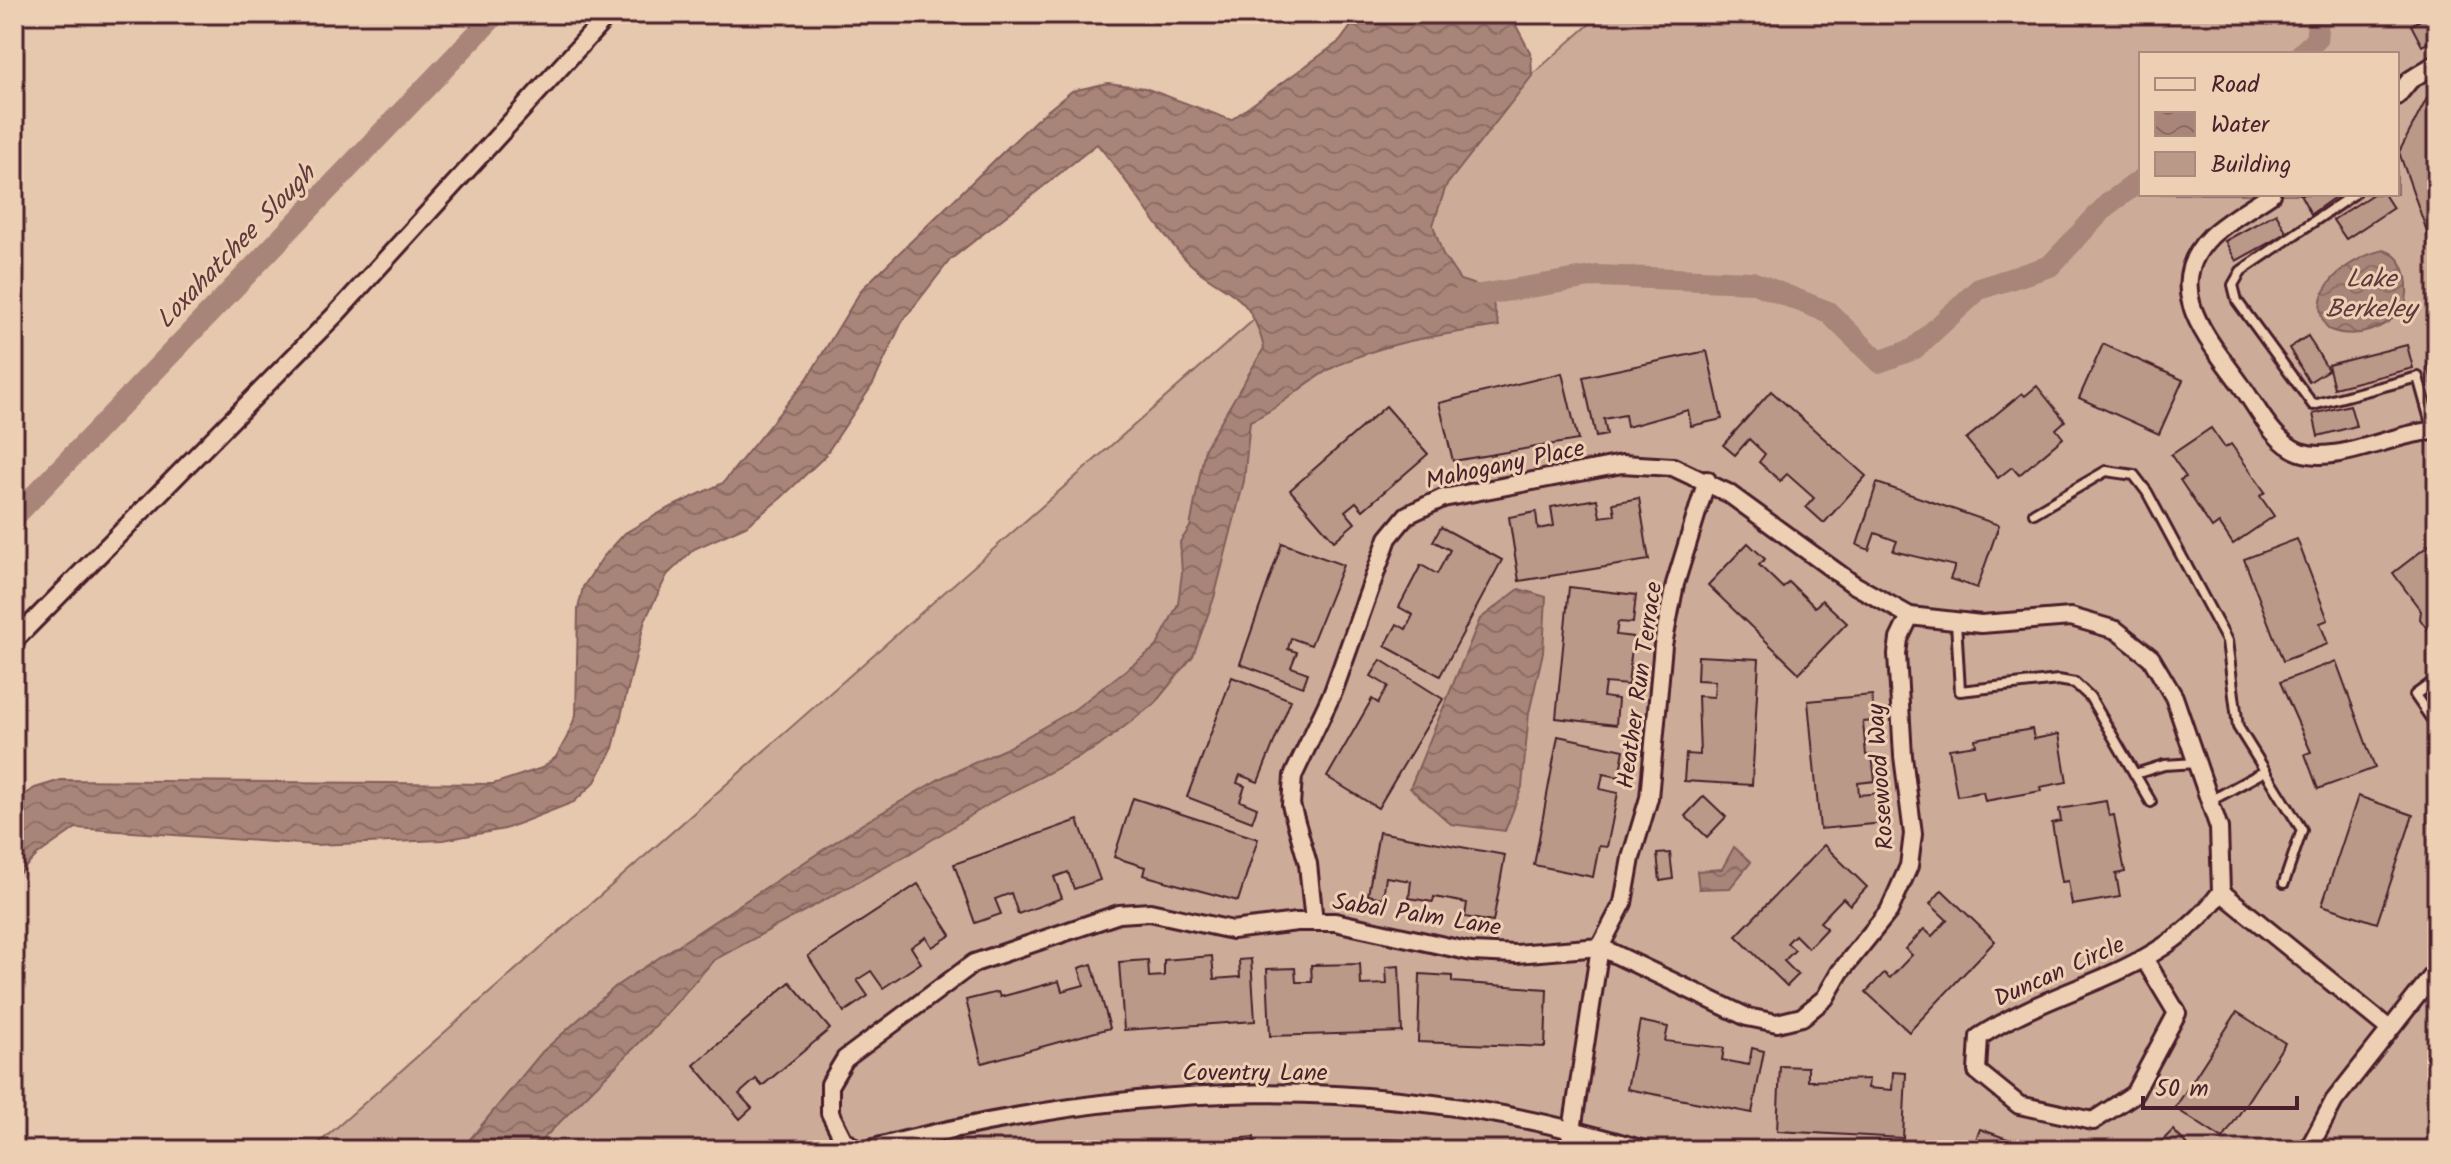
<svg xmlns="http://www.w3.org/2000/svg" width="2451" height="1164" viewBox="0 0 2451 1164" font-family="Kalam,sans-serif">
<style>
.grass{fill:#ccac98;stroke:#8b6662;stroke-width:2;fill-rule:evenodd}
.water{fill:url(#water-waves);stroke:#835c5a;stroke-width:2}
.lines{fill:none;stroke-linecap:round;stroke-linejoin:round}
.canal{stroke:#a98579;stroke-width:22}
.building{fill:#bb9989;stroke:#4a1f2b;stroke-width:2}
.lane-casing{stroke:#4a1f2b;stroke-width:14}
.street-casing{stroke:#4a1f2b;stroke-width:22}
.lane{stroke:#edcfb3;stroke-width:8}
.street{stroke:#edcfb3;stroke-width:16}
.labels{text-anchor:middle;stroke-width:6;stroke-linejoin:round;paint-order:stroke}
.street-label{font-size:24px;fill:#4a1f2b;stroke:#edcfb3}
.water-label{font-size:26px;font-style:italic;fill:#62383e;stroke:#edcfb3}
</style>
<defs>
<pattern id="water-waves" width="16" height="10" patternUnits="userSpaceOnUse" patternTransform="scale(2)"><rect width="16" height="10" fill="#a98579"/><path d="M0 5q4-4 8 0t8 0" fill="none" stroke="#8c6c63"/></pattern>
</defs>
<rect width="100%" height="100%" fill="#e6c8ae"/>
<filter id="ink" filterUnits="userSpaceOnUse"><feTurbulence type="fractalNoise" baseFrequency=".0125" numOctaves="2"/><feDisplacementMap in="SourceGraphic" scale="16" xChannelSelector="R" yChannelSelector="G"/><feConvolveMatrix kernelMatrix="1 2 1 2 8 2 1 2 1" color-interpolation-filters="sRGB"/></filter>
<g filter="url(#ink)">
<path class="grass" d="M 1601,14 L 2437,14 L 2437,1150 L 311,1150 ZM 2141,54 L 2397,54 L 2397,194 L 2141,194 Z"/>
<g class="water">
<path d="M 1360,14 L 1510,14 L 1531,54 L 1532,76 L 1446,186 L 1433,225 L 1443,255 L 1460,280 L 1489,289 L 1499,326 C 1443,334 1383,342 1332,368 C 1303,383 1281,408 1250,421 L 1244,481 L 1214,598 L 1193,656 L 1155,703 L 1098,747 L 996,800 L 904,857 L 714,960 L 648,1034 L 532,1150 L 461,1150 L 542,1052 L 616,986 L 864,823 L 941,778 L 1005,749 L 1075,709 L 1157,646 L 1178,604 L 1182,573 L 1180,542 L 1190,527 L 1205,448 L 1264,348 C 1247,280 1217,297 1179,252 C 1149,218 1127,178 1097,144 L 950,260 L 902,322 L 873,384 L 824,457 L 781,498 L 746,526 L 694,549 L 667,575 L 645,620 L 613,748 L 595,782 L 574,802 L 505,829 L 443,840 L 314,845 L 76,828 L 37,855 L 14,879 L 14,801 L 35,788 L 61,780 L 493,784 L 542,768 L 556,757 L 567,737 L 576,715 L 578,609 L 583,587 L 603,557 L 625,533 L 665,510 L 723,483 L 807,379 L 862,289 L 1036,120 L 1072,91 L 1108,83 L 1145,88 L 1231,120 L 1340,41 Z"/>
<path d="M 2384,250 C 2409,258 2410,289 2404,309 C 2384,329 2356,341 2328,329 C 2301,292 2350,257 2384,250 Z"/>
<polygon points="1519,589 1546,597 1543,652 1529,713 1522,787 1505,831 1451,824 1410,788 1480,619"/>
<polygon points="1734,847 1751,862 1730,888 1699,889 1697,871 1722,869"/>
</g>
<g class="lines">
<g class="canal">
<polyline points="2301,54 2316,40 2319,14"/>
<polyline points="1462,298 1597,276 1752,282 1828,312 1879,362 1914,349 1979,289 2050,266 2108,204 2141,180"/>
<polyline points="14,517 496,14"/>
</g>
</g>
<g class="building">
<polygon points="2431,14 2437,26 2437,38 2422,46 2411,25"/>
<polygon points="2437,79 2437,260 2399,152"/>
<polygon points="2300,194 2339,194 2311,214"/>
<polygon points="2373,194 2384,194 2393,208 2346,239 2333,220"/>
<polygon points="2276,213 2287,233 2236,261 2225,241"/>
<polygon points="2308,336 2328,370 2309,382 2289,348"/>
<polygon points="2103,344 2183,380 2159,434 2079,398"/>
<polygon points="2407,345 2413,368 2334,388 2328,365"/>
<polygon points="1707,351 1722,419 1691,426 1688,410 1627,427 1625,415 1604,419 1607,435 1596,437 1583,377"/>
<polygon points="2437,361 2437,402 2436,403 2428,363"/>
<polygon points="1562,373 1578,440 1453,461 1439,403"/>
<polygon points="2037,386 2065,421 2056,429 2063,438 2019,475 2012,467 1998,478 1966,439 2022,393 2025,396"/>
<polygon points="1771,391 1866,476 1824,523 1806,507 1814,498 1787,474 1780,481 1759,462 1765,454 1749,439 1735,455 1723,445"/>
<polygon points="2350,405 2356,426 2318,436 2313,414"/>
<polygon points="1386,406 1428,454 1363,510 1356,502 1345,511 1355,523 1334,541 1290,490"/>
<polygon points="2211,428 2225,448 2231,444 2265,492 2260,496 2274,516 2233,544 2219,523 2212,528 2180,480 2186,477 2171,455"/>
<polygon points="1877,483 1999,525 1977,588 1950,579 1955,566 1893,551 1897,541 1875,533 1869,550 1857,545"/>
<polygon points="1639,498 1649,560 1519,581 1509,517 1536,512 1538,529 1554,526 1551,507 1597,499 1600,517 1615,515 1613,503"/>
<polygon points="1441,527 1502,560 1440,676 1385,646 1397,624 1406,629 1413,615 1399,607 1421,565 1437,574 1450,550 1433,541"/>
<polygon points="2297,539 2328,620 2320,623 2328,644 2283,661 2244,559"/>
<polygon points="2437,539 2437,643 2420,619 2421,611 2393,573"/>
<polygon points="1282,543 1343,565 1311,645 1291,638 1288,649 1297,652 1291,667 1308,673 1303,687 1240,664"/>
<polygon points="1748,543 1765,559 1759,565 1783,588 1789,582 1815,607 1822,600 1847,623 1799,673 1708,585"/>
<polygon points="1569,587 1636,595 1633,623 1618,622 1616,635 1633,637 1628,685 1605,683 1603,697 1618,699 1616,725 1556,718"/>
<polygon points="1698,656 1759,659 1752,785 1684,781 1686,754 1700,755 1698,696 1714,697 1715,681 1697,680"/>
<polygon points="1381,660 1443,699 1378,808 1327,777 1372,699 1378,703 1388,686 1371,676"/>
<polygon points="2336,661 2375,768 2318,789 2305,754 2311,752 2280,682"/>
<polygon points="1232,677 1291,700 1258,782 1240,775 1237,783 1245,786 1240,801 1257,808 1252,822 1187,797"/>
<polygon points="1872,695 1874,721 1863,722 1866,755 1872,755 1875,781 1858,783 1859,795 1881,793 1884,823 1820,829 1808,701"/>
<polygon points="2032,729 2034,739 2059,734 2067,782 2040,787 2041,791 1985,801 1983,792 1957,796 1949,749 1976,745 1975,739"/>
<polygon points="1558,736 1624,750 1619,777 1603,774 1600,789 1618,793 1607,847 1599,846 1593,877 1534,865"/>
<polygon points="1704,796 1726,817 1707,837 1685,816"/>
<polygon points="2358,796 2413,815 2377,923 2322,905"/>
<polygon points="1133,798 1258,839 1238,901 1143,875 1145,867 1114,857"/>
<polygon points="2106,801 2109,816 2114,815 2125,872 2116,874 2120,897 2072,905 2068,881 2062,882 2052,823 2061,821 2059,809"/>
<polygon points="1078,820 1100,880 1074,889 1068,872 1054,877 1062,898 1018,914 1011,893 995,899 1001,914 975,923 954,864"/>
<polygon points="1379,832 1505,855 1493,922 1465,917 1467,903 1434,897 1433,902 1409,898 1411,881 1386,877 1383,898 1368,895"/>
<polygon points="1824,845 1867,887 1850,905 1843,898 1820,922 1827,928 1808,948 1795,935 1787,943 1795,950 1784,961 1798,975 1787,986 1736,936"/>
<polygon points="1670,853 1673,879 1660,881 1657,854"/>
<polygon points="918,884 951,935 932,947 926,937 911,947 921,963 883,988 871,971 857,980 868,996 844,1012 808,956"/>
<polygon points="1942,890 1995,941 1909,1032 1866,992 1884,973 1890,978 1912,955 1905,949 1924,929 1932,936 1947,920 1930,904"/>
<polygon points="1212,956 1214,979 1240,977 1239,960 1251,959 1255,1021 1124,1030 1119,962 1148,960 1149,977 1164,976 1164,960"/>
<polygon points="1092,964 1110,1028 982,1063 966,1000 998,992 1000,997 1059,981 1062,991 1084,985 1079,968"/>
<polygon points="1360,964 1361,985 1387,984 1386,967 1399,966 1402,1032 1270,1036 1267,969 1295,968 1296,982 1312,982 1311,965"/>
<polygon points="1420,974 1452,976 1452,982 1547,989 1545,1047 1418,1042"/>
<polygon points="790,982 830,1029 762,1086 756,1079 739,1094 752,1108 740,1119 694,1065"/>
<polygon points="2237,1012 2285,1043 2223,1139 2175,1108"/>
<polygon points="1640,1021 1668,1027 1665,1041 1724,1048 1722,1060 1749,1065 1752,1048 1764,1051 1752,1113 1627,1089"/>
<polygon points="1780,1066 1808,1067 1808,1081 1869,1079 1868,1088 1892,1090 1893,1072 1906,1073 1903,1138 1777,1131"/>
<polygon points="1980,1129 2038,1150 1972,1150"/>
<polygon points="2173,1130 2192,1150 2149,1150 2157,1146"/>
<polygon points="1254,1137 1255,1150 1233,1150 1232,1139"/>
<polygon points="1382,1139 1408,1140 1407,1150 1354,1150 1354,1146 1382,1147"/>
<polygon points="1222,1142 1223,1150 1194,1150 1198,1150 1197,1145"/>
<polygon points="1454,1145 1480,1150 1453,1150"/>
<polygon points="1343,1148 1343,1150 1293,1150 1293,1149"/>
</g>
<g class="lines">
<g class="lane-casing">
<g id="lane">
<polyline points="2354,194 2241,271 2233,285 2237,301 2313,405 2418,377 2433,431"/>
<polyline points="2034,513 2106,471 2134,475 2147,492 2227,641 2238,727 2302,830 2284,883"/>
<polyline points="1956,622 1960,691 2058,680 2075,683 2090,697 2151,802"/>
<polyline points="2437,679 2415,695 2437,727"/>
<polyline points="2135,774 2164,765 2197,763"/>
<polyline points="2212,800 2265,771"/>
</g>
</g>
<g class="street-casing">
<g id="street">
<polyline points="2397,96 2410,80 2437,63"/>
<path d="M 2271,194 C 2252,207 2228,220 2211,236 C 2159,288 2209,340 2241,385 C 2257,407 2273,442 2300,452 C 2339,465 2395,431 2437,431"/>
<polyline points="14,641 336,314 609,14"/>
<polyline points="1314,922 1308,864 1291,805 1293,776 1333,692 1388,538 1407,515 1443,498 1622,464 1673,467 1728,493 1853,584 1910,616 1981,624 2071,617 2116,630 2151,658 2174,697 2219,828 2221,892 2388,1028"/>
<path d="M 2145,960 L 2177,1013 L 2134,1094 L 2093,1121 L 2019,1105 L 1977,1071 L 1979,1037 C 2064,981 2158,978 2221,892"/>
<polyline points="856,1150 843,1139 830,1113 830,1084 845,1059 974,963 1119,914 1150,912 1232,930 1297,922 1335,922 1472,952 1516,954 1600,947 1747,1017 1777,1023 1802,1017 1825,998 1840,972 1889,911 1909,866 1913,834 1903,756 1897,654 1899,639 1910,616"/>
<path d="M 866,1150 C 1130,1080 1381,1069 1644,1150"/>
<polyline points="1569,1150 1600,947 1623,903 1631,858 1649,798 1663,645 1675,584 1707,480"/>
<polyline points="2308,1150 2334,1101 2437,970"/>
</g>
</g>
<use href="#lane" class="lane"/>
<use href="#street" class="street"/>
</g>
</g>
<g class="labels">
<g class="street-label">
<text transform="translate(1505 464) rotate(-12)" y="8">Mahogany Place</text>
<text transform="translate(1639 685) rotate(-82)" y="8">Heather Run Terrace</text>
<text transform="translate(1880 777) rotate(-94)" y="8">Rosewood Way</text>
<text transform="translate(1417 914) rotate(9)" y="8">Sabal Palm Lane</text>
<text transform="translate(2059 971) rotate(-24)" y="8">Duncan Circle</text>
<text x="1255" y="1080">Coventry Lane</text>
</g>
<g class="water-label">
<text transform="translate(235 246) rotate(-46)" y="9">Loxahatchee Slough</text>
<text x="2371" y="287">Lake<tspan x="2371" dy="30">Berkeley</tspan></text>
</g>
</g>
<rect width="2451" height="1164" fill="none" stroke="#edcfb3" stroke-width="48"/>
<rect x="24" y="24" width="2403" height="1116" fill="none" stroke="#4a1f2b" stroke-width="3" filter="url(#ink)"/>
<rect x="2139" y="52" width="260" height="144" fill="#edcfb3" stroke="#ac897d" stroke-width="2"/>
<rect x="2155" y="78" width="40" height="12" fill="#edcfb3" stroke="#ac897d" stroke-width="2"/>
<text x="2211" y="92" font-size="24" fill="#4a1f2b">Road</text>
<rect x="2155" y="112" width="40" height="24" fill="url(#water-waves)" stroke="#ac897d" stroke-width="2"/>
<text x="2211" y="132" font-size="24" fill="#4a1f2b">Water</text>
<rect x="2155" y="152" width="40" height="24" fill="#bb9989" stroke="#ac897d" stroke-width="2"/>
<text x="2211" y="172" font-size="24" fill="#4a1f2b">Building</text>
<path d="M2143 1096v12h154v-12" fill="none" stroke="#4a1f2b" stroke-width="4"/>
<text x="2155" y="1096" font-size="24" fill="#4a1f2b" stroke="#edcfb3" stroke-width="6" paint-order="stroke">50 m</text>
</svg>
